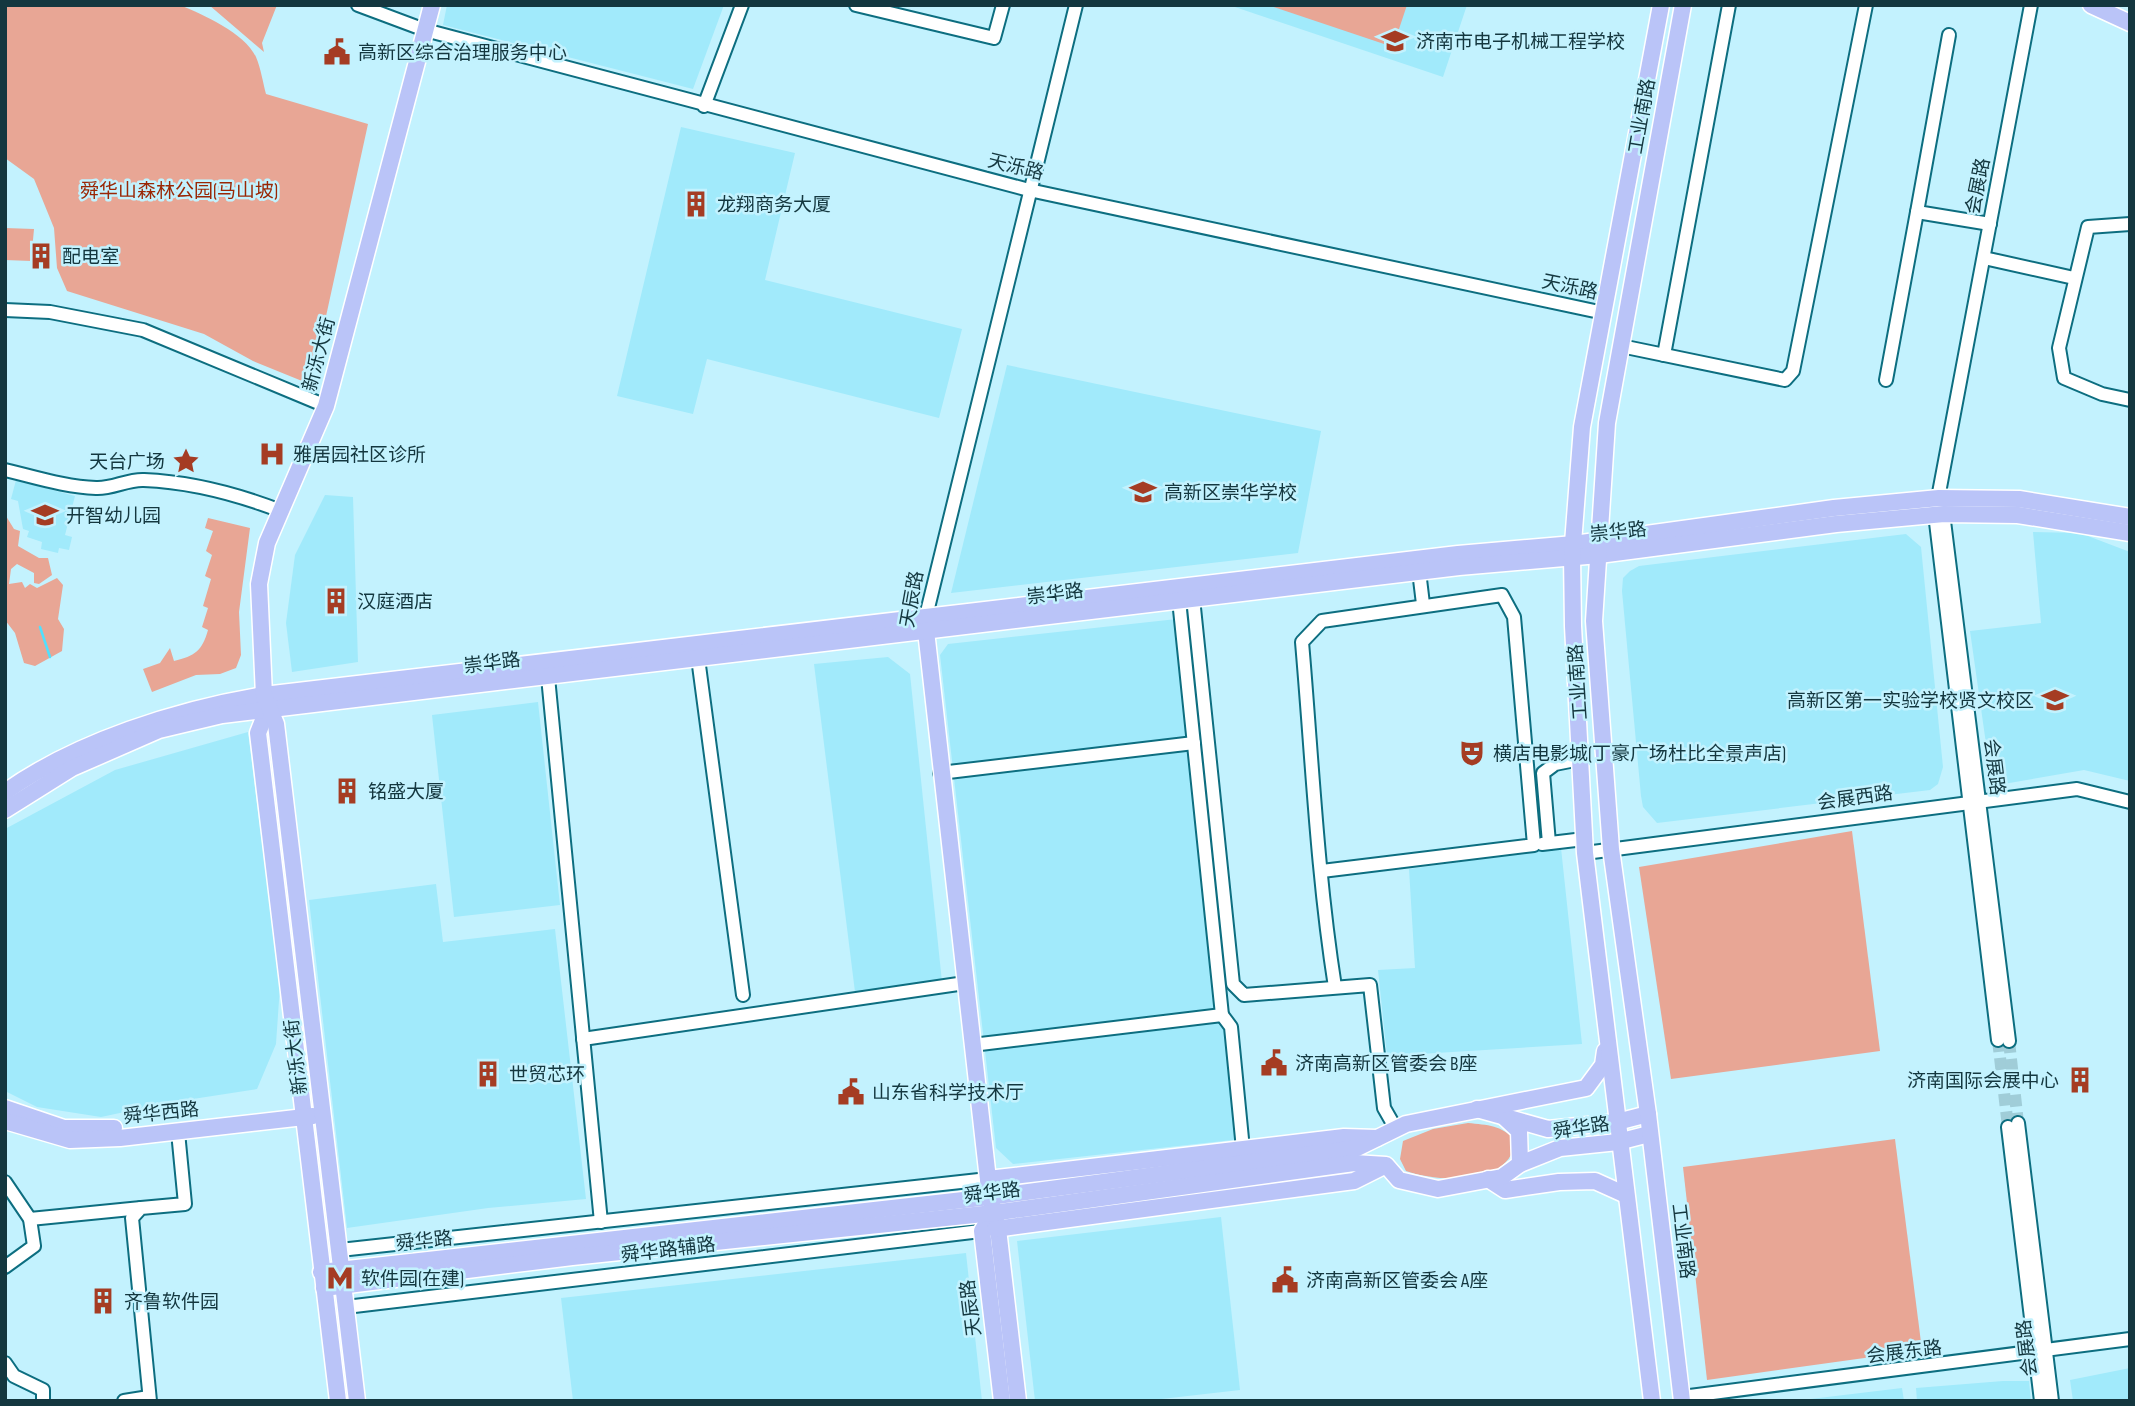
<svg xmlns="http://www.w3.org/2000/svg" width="2135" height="1406" viewBox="0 0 2135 1406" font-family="'Sofia Sans Condensed','Noto Sans SC',sans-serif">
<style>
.built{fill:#a1eafb}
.green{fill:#e8a695}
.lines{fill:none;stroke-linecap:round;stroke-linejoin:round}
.stream{stroke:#50e0fe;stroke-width:2.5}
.minor-tunnel{stroke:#a0cdd8;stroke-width:12;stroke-dasharray:12 6;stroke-linecap:butt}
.minor-casing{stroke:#0d6e80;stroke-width:16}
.major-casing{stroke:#fff;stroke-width:19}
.minor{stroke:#fff;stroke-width:12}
.major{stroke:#bac4f8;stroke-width:16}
.labels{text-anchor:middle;stroke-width:5;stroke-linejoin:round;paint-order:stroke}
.poi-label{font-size:19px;fill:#14373f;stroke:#c3f2fe;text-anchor:start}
.street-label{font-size:19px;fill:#14373f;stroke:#c3f2fe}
.park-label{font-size:19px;fill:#9a2604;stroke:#c3f2fe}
</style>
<rect width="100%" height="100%" fill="#c3f2fe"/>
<g class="built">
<polygon points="447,5 724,5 693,89 443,25"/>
<polygon points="1229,5 1467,5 1443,77"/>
<polygon points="681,127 795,153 765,280 962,329 939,418 707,359 693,414 617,396"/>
<polygon points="1007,365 1321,431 1298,553 951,593"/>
<polygon points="16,480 75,496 65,535 72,537 69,550 59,548 58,553 41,549 42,542 27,537 29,531 23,529 18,501 11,499"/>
<polygon points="325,495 353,497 358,662 292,672 286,623 295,555"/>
<polygon points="2033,532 2080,533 2130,552 2130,781 2084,770 1992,786 1970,631 2041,623"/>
<polygon points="1906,534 1921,547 1943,767 1938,784 1930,790 1657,823 1643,807 1641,796 1622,591 1623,578 1630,571 1639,566"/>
<polygon points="1186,618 1242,1139 1013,1164 996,1148 940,655 948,644"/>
<polygon points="888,657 910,674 942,982 855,992 814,664"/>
<polygon points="538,702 560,905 454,917 432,715"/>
<polygon points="248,732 280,986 276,1044 257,1089 167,1103 101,1117 37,1107 5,1091 5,829 115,770"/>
<polygon points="1561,848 1582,1044 1387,1056 1378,970 1415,968 1409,869"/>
<polygon points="436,884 443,942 555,929 586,1199 488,1208 347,1228 309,900"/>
<polygon points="1221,1217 1240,1390 1144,1401 1035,1401 1017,1241"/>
<polygon points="966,1253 982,1401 573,1401 561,1298"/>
<polygon points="2130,1368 2130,1401 2073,1401 2070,1380"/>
<polygon points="2003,1381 2029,1381 2031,1401 1917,1401 1916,1388"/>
<polygon points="1902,1388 1904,1401 1794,1401"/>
</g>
<g class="green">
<path d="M 5,5 L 180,5 C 203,15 244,32 256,57 C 261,69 263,83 266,94 L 368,124 L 323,330 L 307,383 L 253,361 L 204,334 L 67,291 L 57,268 L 54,228 L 34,179 L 5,158 Z"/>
<polygon points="209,5 277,5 262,43 264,52"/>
<polygon points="1268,5 1407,5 1393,47"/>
<polygon points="5,228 34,229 31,261 5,260"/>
<polygon points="5,505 6,516 14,529 20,531 18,546 39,558 48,558 52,575 39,584 34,583 34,573 17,564 11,569 9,584 22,582 25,588 30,584 37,588 57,578 63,585 58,619 64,629 62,651 35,666 24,663 15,633 5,620"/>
<path d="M 208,518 L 250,528 L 239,612 L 241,655 L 236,668 L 220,674 L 196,675 L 152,692 L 143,669 L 160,663 L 170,648 L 174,661 C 195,656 202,651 208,630 L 202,627 L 208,608 L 203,606 L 211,579 L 205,576 L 212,555 L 206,551 L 213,531 L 205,528 Z"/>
<polygon points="1852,831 1880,1051 1671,1079 1639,867"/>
<path d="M 1468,1123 C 1487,1125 1503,1125 1515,1141 C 1511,1187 1437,1182 1406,1171 L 1400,1159 L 1403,1141 L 1433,1129 Z"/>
<polygon points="1895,1139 1922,1350 1707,1380 1683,1167"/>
</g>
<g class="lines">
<polyline class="stream" points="40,627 50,657"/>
<g class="minor-tunnel">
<polyline points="1998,1040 2008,1127"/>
<polyline points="2009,1041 2018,1123"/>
</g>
<g class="minor-casing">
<g id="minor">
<polyline points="358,5 425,30 1029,190 1604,313"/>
<polyline points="856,5 994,38 1003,5"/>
<polyline points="1949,35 1917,212 1990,224"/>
<polyline points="704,106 742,5"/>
<polyline points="2130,224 2088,227 2059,348 2064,378 2102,394 2130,400"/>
<polyline points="1984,258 2074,278"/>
<polyline points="5,310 50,312 143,330 326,406"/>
<polyline points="1621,346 1785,380 1793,371 1866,5"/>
<polyline points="1664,355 1729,5"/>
<polyline points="1886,380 1917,212"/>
<path d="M 5,470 C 35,477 65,487 96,488 C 112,489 128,479 144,480 C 192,482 237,494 281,511"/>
<polyline points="1942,505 2009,1041"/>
<polyline points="1419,571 1423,604"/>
<polyline points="1193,598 1233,984 1244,995 1370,985 1384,1108 1396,1129"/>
<polyline points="926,616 1076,5"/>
<polyline points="698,658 743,995"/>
<polyline points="548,677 601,1222"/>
<polyline points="940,773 1194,743"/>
<polyline points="1549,843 1543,773 1555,764 1580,759"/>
<polyline points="1542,844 1584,839"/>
<polyline points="1585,853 2077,789 2130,802"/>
<path d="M 1322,871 L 1534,845 L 1514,617 L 1502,595 L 1322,621 L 1302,642 C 1312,757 1317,873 1335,987"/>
<polyline points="1222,1015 1231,1027 1243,1149"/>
<polyline points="583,1039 965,983"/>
<polyline points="1998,1040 1935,514 2031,5"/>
<polyline points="972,1045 1222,1015 1179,600"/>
<polyline points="2018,1123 2052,1401"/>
<polyline points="2008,1127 2041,1401"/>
<polyline points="5,1182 30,1219 34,1246 5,1267"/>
<polyline points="30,1219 141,1208"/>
<polyline points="340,1250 988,1179"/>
<polyline points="346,1307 989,1230"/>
<polyline points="5,1363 14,1376 43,1390 43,1401"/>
<polyline points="1682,1397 2130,1339"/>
<polyline points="124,1401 149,1397"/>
<polyline points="150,1401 132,1218 141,1208 185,1204 178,1132"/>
</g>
</g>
<g class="major-casing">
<g id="major">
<polyline points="2091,5 2130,23"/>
<polyline points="925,622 990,1197 998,1229 1018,1401"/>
<polyline points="267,710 258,733 338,1401"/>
<path d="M 5,792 C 77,741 179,709 264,695 L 1458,554 L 1574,544 L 1834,508 L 1939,498 L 2019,499 L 2130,517"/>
<polyline points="5,810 72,768 159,730 222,715 1459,567 1599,555 1836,524 1944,514 2018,515 2130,533"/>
<polyline points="5,1108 64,1128 114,1128"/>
<polyline points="1477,1109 1548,1129 1617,1122 1648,1114"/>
<polyline points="1505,1118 1519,1131 1520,1164"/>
<polyline points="5,1121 70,1140 120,1138 313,1116"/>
<polyline points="988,1179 1344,1137 1377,1138"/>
<polyline points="1488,1179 1505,1190 1559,1182 1595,1181 1626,1195"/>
<polyline points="993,1213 982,1231 1002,1401"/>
<polyline points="995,1229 1354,1181 1384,1166"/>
<polyline points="321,1272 990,1197 1357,1148 1406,1124 1586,1088 1603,1065 1605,1051"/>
<polyline points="324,1288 572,1257 993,1213 1354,1163 1386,1165 1399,1180 1438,1189 1502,1177 1520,1164 1560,1148 1618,1142 1649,1134"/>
<polyline points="357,1401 276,724 264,695 259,584 267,543 326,406 432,5"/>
<polyline points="1652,1401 1585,853 1573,626 1572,556 1582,427 1661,5"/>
<polyline points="1682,1401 1648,1114 1611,849 1594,621 1607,423 1683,5"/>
</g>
</g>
<use href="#minor" class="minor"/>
<use href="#major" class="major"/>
</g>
<defs>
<g id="school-bare" transform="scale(2.1)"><path d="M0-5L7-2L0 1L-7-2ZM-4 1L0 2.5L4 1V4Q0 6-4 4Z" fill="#a53c23" stroke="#c3f2fe" stroke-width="2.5" paint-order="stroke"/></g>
<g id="civic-bare" transform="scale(2.1)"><path d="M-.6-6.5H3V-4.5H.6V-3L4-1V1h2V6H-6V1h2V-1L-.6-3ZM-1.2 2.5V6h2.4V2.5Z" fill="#a53c23" stroke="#c3f2fe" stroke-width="2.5" paint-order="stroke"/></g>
<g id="building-bare" transform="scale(2.1)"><path d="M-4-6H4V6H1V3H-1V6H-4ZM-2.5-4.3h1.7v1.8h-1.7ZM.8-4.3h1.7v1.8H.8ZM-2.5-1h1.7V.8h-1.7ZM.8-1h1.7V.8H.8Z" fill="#a53c23" stroke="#c3f2fe" stroke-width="2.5" paint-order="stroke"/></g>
<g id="hospital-bare" transform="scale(2.1)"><path d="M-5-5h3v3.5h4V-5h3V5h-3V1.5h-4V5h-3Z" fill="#a53c23" stroke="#c3f2fe" stroke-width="2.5" paint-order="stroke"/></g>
<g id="sight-bare" transform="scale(2.1)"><path d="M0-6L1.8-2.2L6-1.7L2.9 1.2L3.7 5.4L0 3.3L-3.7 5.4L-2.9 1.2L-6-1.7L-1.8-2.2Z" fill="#a53c23" stroke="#c3f2fe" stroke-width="2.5" paint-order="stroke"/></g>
<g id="theatre-bare" transform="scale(2.1)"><path d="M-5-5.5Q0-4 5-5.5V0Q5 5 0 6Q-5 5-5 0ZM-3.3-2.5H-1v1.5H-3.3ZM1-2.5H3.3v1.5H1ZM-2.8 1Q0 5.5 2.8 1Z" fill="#a53c23" stroke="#c3f2fe" stroke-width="2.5" paint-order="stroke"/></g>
<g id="metro-bare" transform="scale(2.1)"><path d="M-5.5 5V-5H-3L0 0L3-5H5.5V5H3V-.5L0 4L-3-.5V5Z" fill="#a53c23" stroke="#c3f2fe" stroke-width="2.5" paint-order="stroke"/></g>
</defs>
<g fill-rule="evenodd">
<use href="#school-bare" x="1395" y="41"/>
<use href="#civic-bare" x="337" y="52"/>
<use href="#building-bare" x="696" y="204"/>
<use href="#building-bare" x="41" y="256"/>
<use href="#hospital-bare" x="272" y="454"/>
<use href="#sight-bare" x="186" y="461"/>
<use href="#school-bare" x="1143" y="492"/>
<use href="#school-bare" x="45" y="515"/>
<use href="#building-bare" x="336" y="601"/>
<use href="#school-bare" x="2055" y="700"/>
<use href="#theatre-bare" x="1472" y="753"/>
<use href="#building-bare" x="347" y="791"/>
<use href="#civic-bare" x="1274" y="1063"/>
<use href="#building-bare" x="488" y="1074"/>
<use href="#building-bare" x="2080" y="1080"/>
<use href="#civic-bare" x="851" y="1092"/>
<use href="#metro-bare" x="340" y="1278"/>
<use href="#civic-bare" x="1285" y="1280"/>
<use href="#building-bare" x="103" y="1301"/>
</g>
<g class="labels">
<g class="poi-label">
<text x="1416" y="48">济南市电子机械工程学校</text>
<text x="358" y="59">高新区综合治理服务中心</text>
<text x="717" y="211">龙翔商务大厦</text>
<text x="62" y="263">配电室</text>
<text x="293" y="461">雅居园社区诊所</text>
<text x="165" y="468" text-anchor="end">天台广场</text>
<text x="1164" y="499">高新区崇华学校</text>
<text x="66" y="522">开智幼儿园</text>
<text x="357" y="608">汉庭酒店</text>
<text x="2034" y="707" text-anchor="end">高新区第一实验学校贤文校区</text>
<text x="1493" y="760">横店电影城(丁豪广场杜比全景声店)</text>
<text x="368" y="798">铭盛大厦</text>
<text x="1295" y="1070">济南高新区管委会 B座</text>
<text x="509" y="1081">世贸芯环</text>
<text x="2059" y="1087" text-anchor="end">济南国际会展中心</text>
<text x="872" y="1099">山东省科学技术厅</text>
<text x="361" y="1285">软件园(在建)</text>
<text x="1306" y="1287">济南高新区管委会 A座</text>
<text x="124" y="1308">齐鲁软件园</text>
</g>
<g class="street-label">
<text transform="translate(1641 116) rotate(-80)" y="7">工业南路</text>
<text transform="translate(1016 166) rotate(14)" y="7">天泺路</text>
<text transform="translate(1977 186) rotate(-79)" y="7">会展路</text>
<text transform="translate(1570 286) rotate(12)" y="7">天泺路</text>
<text transform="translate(318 354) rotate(-75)" y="7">新泺大街</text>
<text transform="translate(1618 531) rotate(-6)" y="7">崇华路</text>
<text transform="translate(1055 593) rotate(-7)" y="7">崇华路</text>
<text transform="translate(911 599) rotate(-80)" y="7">天辰路</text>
<text transform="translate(492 662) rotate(-7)" y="7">崇华路</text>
<text transform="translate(1577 682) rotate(-94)" y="7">工业南路</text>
<text transform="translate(1995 767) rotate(83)" y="7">会展路</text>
<text transform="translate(1855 797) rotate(-8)" y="7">会展西路</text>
<text transform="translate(295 1057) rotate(-97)" y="7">新泺大街</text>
<text transform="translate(161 1112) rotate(-6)" y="7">舜华西路</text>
<text transform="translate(1581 1127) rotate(-9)" y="7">舜华路</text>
<text transform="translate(992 1192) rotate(-7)" y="7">舜华路</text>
<text transform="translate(424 1240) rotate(-6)" y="7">舜华路</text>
<text transform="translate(1684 1241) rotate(83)" y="7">工业南路</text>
<text transform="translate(668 1249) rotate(-7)" y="7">舜华路辅路</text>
<text transform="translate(970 1308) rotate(-97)" y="7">天辰路</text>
<text transform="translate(2026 1348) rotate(-97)" y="7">会展路</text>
<text transform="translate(1904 1351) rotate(-7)" y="7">会展东路</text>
</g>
<g class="park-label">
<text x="179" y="197">舜华山森林公园(马山坡)</text>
</g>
</g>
<rect width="2135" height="1406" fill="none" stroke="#14373f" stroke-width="14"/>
</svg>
